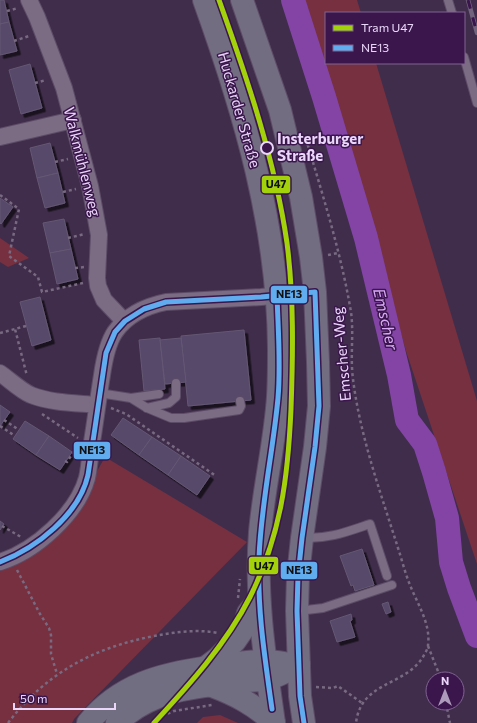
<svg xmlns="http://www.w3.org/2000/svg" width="477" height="723" viewBox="0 0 477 723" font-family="Commissioner,sans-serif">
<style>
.green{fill:#763040}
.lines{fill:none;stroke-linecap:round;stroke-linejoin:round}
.river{stroke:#8344a6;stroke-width:24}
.building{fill:#57486b;stroke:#645873;filter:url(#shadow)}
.service-casing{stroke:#5d4c67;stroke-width:10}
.minor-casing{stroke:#5d4c67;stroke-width:18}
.primary-casing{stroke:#5d4c67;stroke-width:24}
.trunk-casing{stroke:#5d4c67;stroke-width:24}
.path{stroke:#786a81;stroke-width:2.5;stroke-dasharray:3 3;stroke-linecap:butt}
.service{stroke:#7b6c83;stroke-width:8}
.minor{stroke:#7b6c83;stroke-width:16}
.primary{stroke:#736d82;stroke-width:22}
.trunk{stroke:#726e82;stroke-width:22}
.rail-casing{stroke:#73647d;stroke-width:4.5}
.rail{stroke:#3a164c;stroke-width:3;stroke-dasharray:9;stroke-linecap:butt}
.bus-1-casing{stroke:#3a164c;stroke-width:8}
.bus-1{stroke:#60acee;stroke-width:5}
.tram-1-casing{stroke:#3a164c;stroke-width:8}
.tram-1{stroke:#a3d20b;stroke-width:5}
.stop-dot{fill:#3a164c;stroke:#ead6f8;stroke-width:2}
.labels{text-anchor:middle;stroke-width:3;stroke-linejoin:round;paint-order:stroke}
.street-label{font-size:15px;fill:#ead6f8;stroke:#3a164c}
.stop-label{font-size:15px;font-weight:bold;fill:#ead6f8;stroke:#3a164c;text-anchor:start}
.water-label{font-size:16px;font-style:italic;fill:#d9a9f7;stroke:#3a164c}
.line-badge{stroke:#3a164c;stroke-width:1.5}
.pale-badge-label{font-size:11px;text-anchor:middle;font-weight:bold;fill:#111}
</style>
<defs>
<filter id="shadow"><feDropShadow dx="3.5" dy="3.5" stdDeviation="0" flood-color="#0009"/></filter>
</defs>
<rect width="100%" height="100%" fill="#402d4b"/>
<g class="green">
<polygon points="301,0 357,0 361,13 326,13 326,63 376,63 477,401 477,564 406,351 330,81"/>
<polygon points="0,238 29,258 8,267 0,262"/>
<polygon points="105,457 247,542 74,719 72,723 0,723 0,566 77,507"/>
<polygon points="220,715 238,723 197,723 203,717"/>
</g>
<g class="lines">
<polyline class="river" points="293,0 324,97 366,238 399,375 407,420 425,444 434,472 447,518 451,562 459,588 477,636"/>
</g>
<g class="building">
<polygon points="0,0 4,0 9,22 0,24"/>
<polygon points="9,22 17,51 0,55 0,24"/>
<polygon points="30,64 42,108 21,114 9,70"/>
<polygon points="50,143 58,173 37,178 30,148"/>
<polygon points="58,173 65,203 45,208 37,178"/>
<polygon points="0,198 13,207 1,224 0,223"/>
<polygon points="64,219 71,249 50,253 43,223"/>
<polygon points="71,249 78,279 57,284 50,253"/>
<polygon points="40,297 51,340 32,346 20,302"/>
<polygon points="244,330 251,400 188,406 181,336"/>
<polygon points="160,338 165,389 144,391 139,340"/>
<polygon points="181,338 186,382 165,384 160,340"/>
<polygon points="0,405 10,412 0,426"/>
<polygon points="123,418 152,437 139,455 111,435"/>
<polygon points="25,421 49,436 36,455 13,439"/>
<polygon points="49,436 72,452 60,470 36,455"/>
<polygon points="152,437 181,456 168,475 139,455"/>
<polygon points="181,456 210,476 197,495 168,475"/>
<polygon points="0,521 4,524 0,530"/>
<polygon points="362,549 374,585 355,591 353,585 351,586 340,556"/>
<polygon points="388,602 391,612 386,614 382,604"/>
<polygon points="351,614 352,620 350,621 355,637 337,642 330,621"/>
</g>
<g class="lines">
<g class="service-casing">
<g id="service">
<polyline points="448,0 452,13"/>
<polyline points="464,57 477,103"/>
<polyline points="99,393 131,398 147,408 171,418 184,418 239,410 241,406 240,401"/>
<polyline points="131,398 159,394"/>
<polyline points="147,408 169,403 176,397 176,383"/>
<path d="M 303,538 C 329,539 346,532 370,524 L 387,576"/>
<polyline points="298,611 323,608 392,585"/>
</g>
</g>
<g class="minor-casing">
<g id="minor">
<polyline points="29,0 37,17 64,88 90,186 99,235 97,278 98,286 104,300 124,321"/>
<polyline points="0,137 73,120"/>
<path d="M 0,373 C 10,380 20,390 31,395 C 51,403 76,403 97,405"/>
<path d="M 0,562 C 35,551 77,514 87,478 C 89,469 90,458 91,448 C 95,424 98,400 102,375 C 104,361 107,344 115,332 C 127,315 146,306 166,302 L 261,297 L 315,292"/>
</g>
</g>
<g class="primary-casing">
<g id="primary">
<path d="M 204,0 C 245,114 278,226 279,348 C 279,364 279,381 278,397 C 275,442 264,487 260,532 C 255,597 265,659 274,723"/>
<polyline points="242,0 280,110 301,197 311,257 315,292 318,362 319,406 315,447 302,538 298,576 297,611 300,696 304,723"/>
</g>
</g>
<g class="trunk-casing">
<g id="trunk">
<polyline points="206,667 218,658 235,641 244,628 248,613 259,600"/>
<path d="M 212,686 C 236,695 255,705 274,723"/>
<path d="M 88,723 C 120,684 161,674 209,667 C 227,664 245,661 263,661 C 275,661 288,664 299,665"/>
<path d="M 117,723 C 152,689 195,687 240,682 C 249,680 259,681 268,679 C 279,676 289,670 299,665"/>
</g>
</g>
<g class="path">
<polyline points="7,11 18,8"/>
<polyline points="14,41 29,36"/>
<polyline points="35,83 46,80"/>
<path d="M 306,139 C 323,196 341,253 351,312 C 354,334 350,356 353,379 C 360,436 381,494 398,548 C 402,560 405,573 410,585 C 417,603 431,624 428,645 C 428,649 425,653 423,657 C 404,687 361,681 356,723"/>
<polyline points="55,162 68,159"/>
<polyline points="63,192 76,189"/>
<polyline points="0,195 19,209 9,256 38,277 42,292 83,283"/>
<polyline points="68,238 85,234"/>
<polyline points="328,255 338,253"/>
<polyline points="75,268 85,267"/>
<polyline points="26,326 15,329 27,376"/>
<polyline points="0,333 15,329"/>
<polyline points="111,408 126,414 216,476"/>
<polyline points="42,414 78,438"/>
<polyline points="4,420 19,430"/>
<polyline points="0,426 15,436"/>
<polyline points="65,461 67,462 76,448"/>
<polyline points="2,526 21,537"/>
<polyline points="17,570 40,614 49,628 51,635 51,654 57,674"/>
<polyline points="238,598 240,579"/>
<polyline points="428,646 441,679"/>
<polyline points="316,687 333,688 338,686 362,703"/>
<polyline points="446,703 450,723"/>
<polyline points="162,716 174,711 212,705"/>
<path d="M 8,723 C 46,673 93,648 154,636 C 175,632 197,629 218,633"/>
</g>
<use href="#service" class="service"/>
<use href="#minor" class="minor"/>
<use href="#primary" class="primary"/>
<use href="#trunk" class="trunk"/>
<g class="rail-casing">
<polyline id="rail" points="468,0 477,33"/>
</g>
<use href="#rail" class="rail"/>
<g class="bus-1-casing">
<g id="bus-1">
<path d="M 0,562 C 36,548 79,515 88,475 L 106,353 L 115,332 L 125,321 L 144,309 L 166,302 L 261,297 L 315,292 L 319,406 L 315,447 L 302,538 L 298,576 L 297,611 L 300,696 L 304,723"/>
<path d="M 272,709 C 265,659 257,609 259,558 C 261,504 273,452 278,398 C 281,364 278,329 277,295"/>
</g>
</g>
<use href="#bus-1" class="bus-1"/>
<g class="tram-1-casing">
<path id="tram-1" d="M 154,723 C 190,684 226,644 250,597 C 281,535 288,477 291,409 C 293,354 294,298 287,243 C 275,160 247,78 219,0"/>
</g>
<use href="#tram-1" class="tram-1"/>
</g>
<circle class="stop-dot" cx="267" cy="148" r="6"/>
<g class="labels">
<g class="street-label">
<text transform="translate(239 110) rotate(74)" y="5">Huckarder Straße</text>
<text transform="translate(82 162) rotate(76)" y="5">Walkmühlenweg</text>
<text transform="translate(342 354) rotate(-95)" y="5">Emscher-Weg</text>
</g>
<g class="stop-label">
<text x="277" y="144">Insterburger<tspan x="277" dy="17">Straße</tspan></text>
</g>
<g class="water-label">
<text transform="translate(386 319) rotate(77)" y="6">Emscher</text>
</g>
</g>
<g class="line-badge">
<rect x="261" y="175" width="30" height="19" rx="4" fill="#a3d20b"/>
<rect x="270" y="285" width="38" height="19" rx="4" fill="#60acee"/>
<rect x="73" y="441" width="38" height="19" rx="4" fill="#60acee"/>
<rect x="248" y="556" width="31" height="19" rx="4" fill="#a3d20b"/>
<rect x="280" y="561" width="38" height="19" rx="4" fill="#60acee"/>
</g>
<g class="pale-badge-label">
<text x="276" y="188">U47</text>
<text x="289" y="298">NE13</text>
<text x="92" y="454">NE13</text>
<text x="264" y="570">U47</text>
<text x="299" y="574">NE13</text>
</g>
<rect x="325" y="12" width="140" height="52" fill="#3a164c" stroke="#806391"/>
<rect x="333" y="25" width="20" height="6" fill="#a3d20b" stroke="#806391"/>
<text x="361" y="32" font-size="12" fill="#ead6f8">Tram U47</text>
<rect x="333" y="45" width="20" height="6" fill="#60acee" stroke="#806391"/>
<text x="361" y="52" font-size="12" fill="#ead6f8">NE13</text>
<g transform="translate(445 691)"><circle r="19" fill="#3a164c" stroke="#806391"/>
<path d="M0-3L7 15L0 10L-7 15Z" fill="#ae9bbb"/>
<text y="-6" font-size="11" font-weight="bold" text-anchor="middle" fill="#ead6f8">N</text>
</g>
<path d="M14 703v6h101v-6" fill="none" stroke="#ead6f8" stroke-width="2"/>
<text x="20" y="703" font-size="12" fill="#ead6f8" stroke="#3a164c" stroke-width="3" paint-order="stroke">50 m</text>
</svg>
